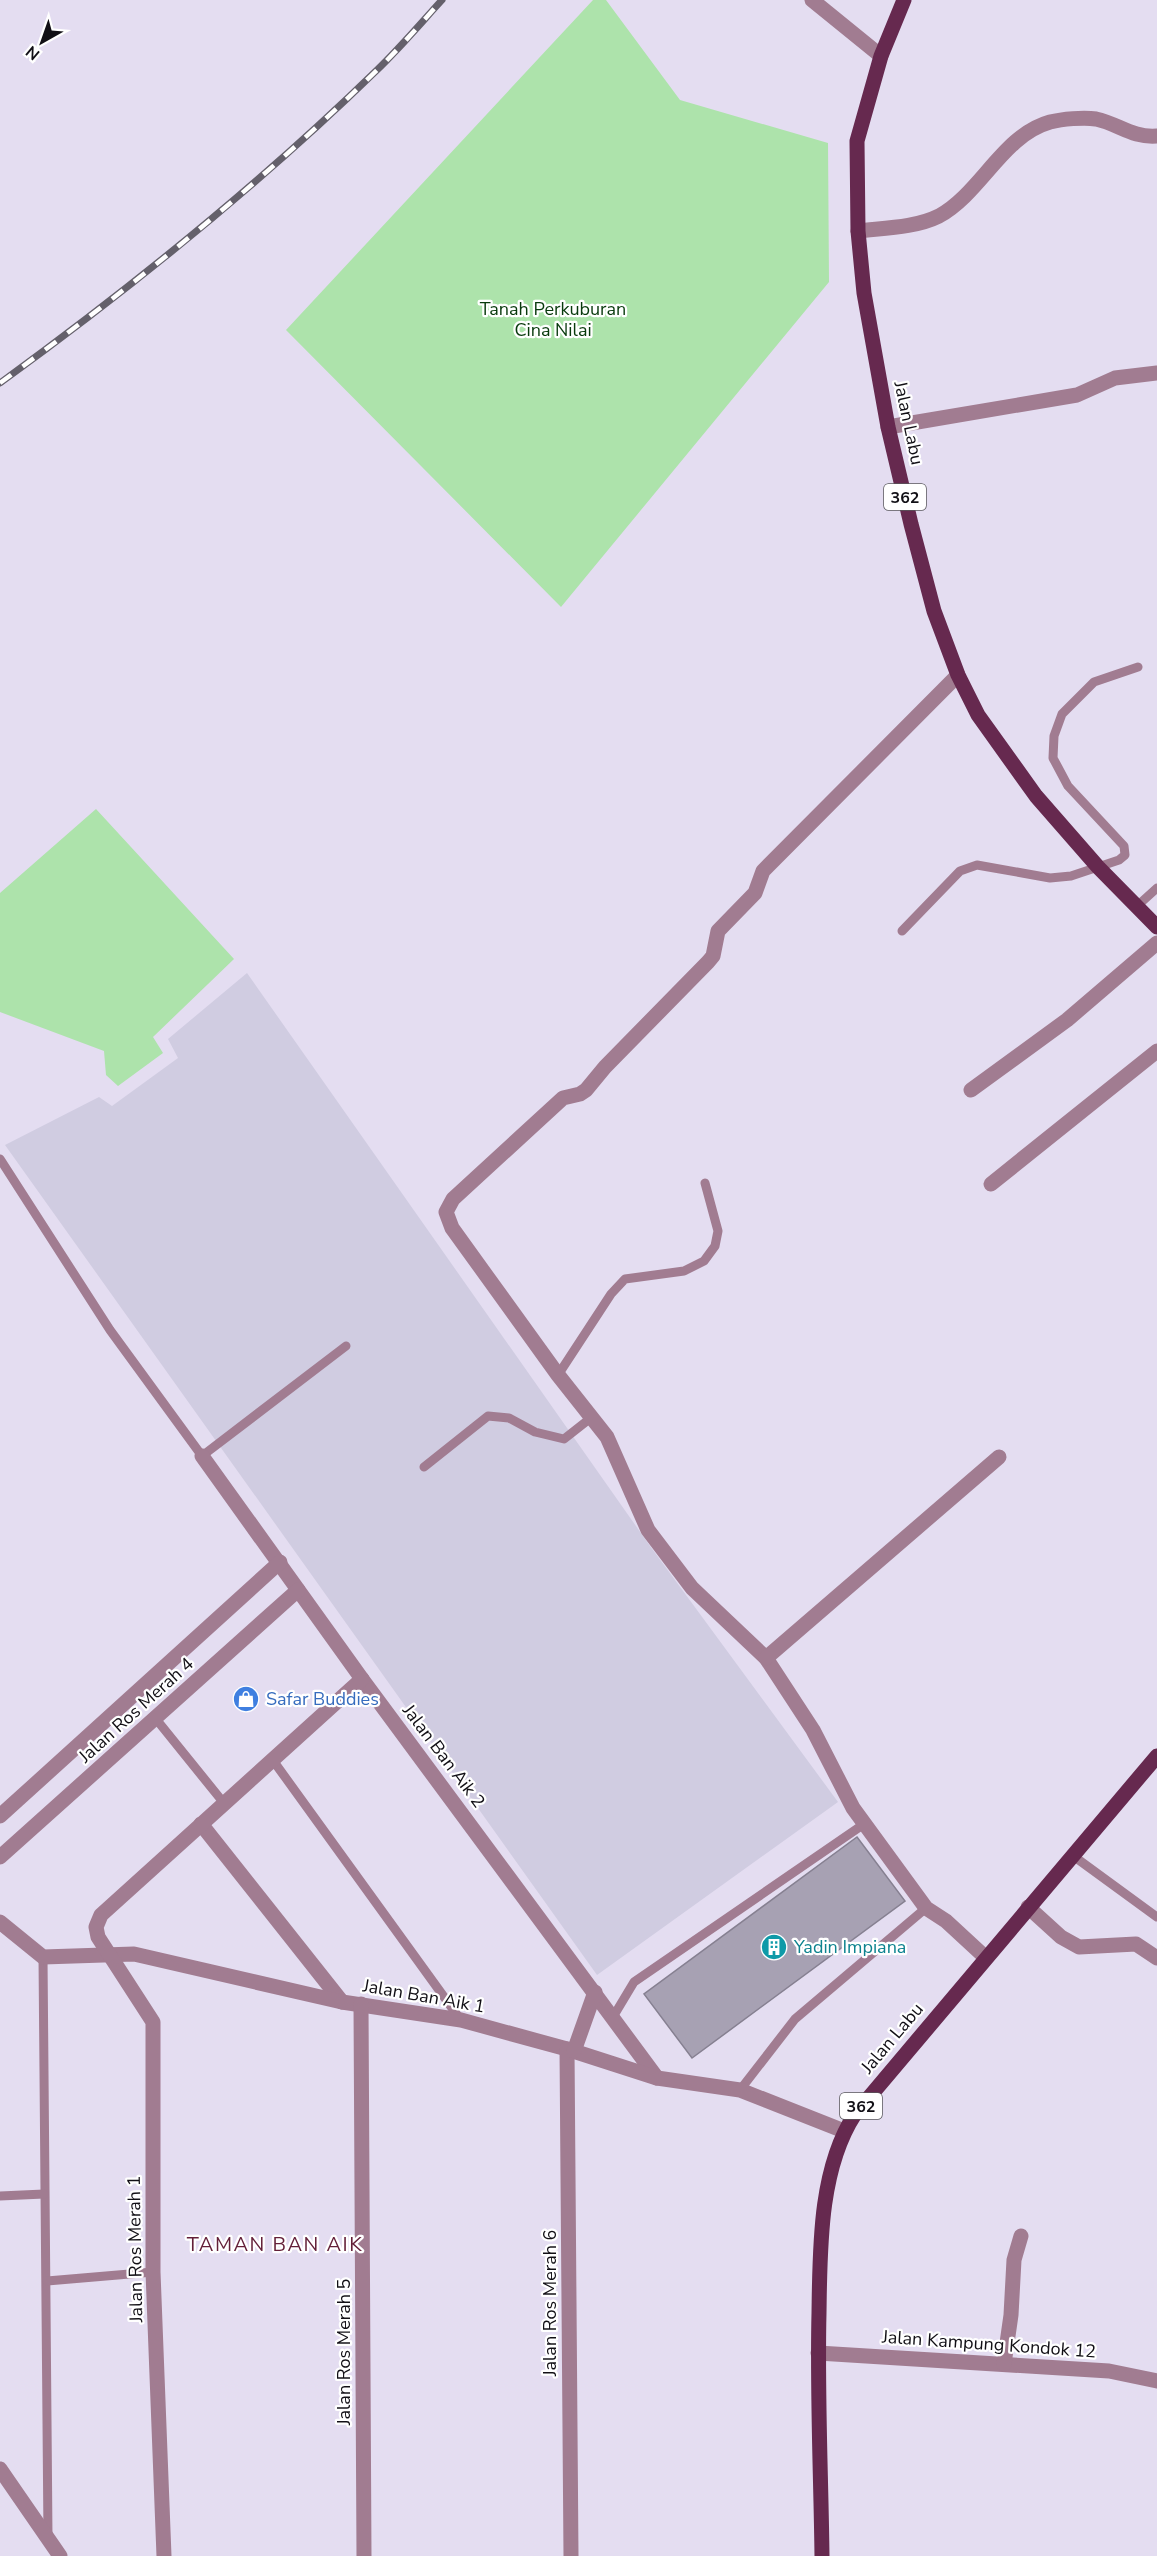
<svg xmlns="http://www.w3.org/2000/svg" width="1157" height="2556" viewBox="0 0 1157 2556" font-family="'Nunito Sans',sans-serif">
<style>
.education{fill:#d0cce1}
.green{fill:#ade3ab}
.building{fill:#a7a1b3;stroke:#868091;stroke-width:1.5}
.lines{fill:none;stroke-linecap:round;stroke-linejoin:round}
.service{stroke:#a17c91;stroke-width:9}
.minor{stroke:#a17c91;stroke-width:15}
.primary{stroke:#66294f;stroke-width:15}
.rail-casing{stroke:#64606b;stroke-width:7}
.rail{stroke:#fff;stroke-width:4.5;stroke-dasharray:14;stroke-linecap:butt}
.labels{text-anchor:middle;stroke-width:4.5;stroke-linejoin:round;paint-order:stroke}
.shield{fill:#fff;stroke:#58575b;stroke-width:1.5}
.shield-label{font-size:16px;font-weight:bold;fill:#110f15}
.park-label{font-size:18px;fill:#083a0c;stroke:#fff}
.street-label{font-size:18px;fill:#110f15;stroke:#fff}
.shop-label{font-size:18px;fill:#366cbe;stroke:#fff;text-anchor:start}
.culture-label{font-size:18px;fill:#0d838f;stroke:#fff;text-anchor:start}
.neighbourhood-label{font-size:20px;letter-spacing:1.5px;fill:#631f38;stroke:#fff}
</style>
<rect width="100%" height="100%" fill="#e4ddf1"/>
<polygon class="education" points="247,973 650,1546 838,1802 597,1975 5,1145 99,1097 112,1106 178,1058 168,1039"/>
<g class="green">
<polygon points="593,0 606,0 680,100 828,143 829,282 561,607 286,330"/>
<polygon points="96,809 234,959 153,1037 163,1053 118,1086 106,1075 104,1051 0,1012 0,893"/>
</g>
<polygon class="building" points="857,1837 905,1901 692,2058 644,1994"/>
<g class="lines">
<g class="service">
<polyline points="1136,907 1157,888"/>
<polyline points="902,931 960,871 977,865 1050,878 1071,876 1119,860 1125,855 1124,846 1068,786 1053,758 1054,736 1062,714 1094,682 1138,667"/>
<polyline points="0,1159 110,1330 202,1456 346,1346"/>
<polyline points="558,1375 611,1294 625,1279 684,1271 704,1261 715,1246 718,1231 705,1183"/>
<polyline points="424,1467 488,1416 509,1418 535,1432 564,1439 592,1417"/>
<polyline points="156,1719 223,1802"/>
<polyline points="272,1759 460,2019"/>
<polyline points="1072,1855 1157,1917"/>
<polyline points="43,1957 48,2537"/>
<polyline points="613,2017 634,1982 864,1824"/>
<polyline points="740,2090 795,2019 926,1908"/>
<polyline points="0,2196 44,2194"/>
<polyline points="47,2281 153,2272"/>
</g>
<g class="minor">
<polyline points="812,0 881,56"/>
<path d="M 858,231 C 883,228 915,228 939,216 C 981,193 1003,135 1050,122 C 1062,119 1084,117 1096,119 C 1119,124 1132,138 1157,136"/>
<polyline points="888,427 1077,395 1115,378 1157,373"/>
<polyline points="958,675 763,871 755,893 718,931 713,956 708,962 605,1067 586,1090 580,1094 563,1098 453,1199 446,1212 452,1228 558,1375 607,1437 648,1530 692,1588 766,1658 813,1730 853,1808 926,1908 946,1921 985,1957"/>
<polyline points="971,1090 1067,1020 1157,943"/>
<polyline points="991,1184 1157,1051"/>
<polyline points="202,1456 362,1679 657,2078"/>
<polyline points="766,1658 999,1457"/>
<polyline points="0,1816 280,1562"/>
<polyline points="201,1824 342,2002"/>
<polyline points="0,1857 298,1590"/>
<polyline points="1028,1907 1061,1937 1079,1947 1136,1944 1157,1958"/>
<polyline points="0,1922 43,1957 134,1954 342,2002 461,2020 567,2049 657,2078 740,2090 844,2131"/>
<polyline points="361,2004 364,2556"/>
<polyline points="567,2049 571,2556"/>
<polyline points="574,2051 595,1992"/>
<polyline points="818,2353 1109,2371 1157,2381"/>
<polyline points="1004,2364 1011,2315 1014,2260 1021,2236"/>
<polyline points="0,2469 60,2556"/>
<polyline points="164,2556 153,2272 153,2022 98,1937 96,1927 101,1915 362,1679"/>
</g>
<g class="primary">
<polyline points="904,0 881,56 857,141 858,231 864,293 888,427 911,524 934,611 958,675 978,715 1036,796 1098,867 1157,927"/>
<path d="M 822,2556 C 821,2475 817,2394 819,2313 C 820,2249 819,2169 855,2114 L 1157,1756"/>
</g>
<g class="rail-casing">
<path id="rail" d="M 0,383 C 132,287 260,184 377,70 C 400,48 421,23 442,0"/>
</g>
<use href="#rail" class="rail"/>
</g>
<defs>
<g id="shop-disc" transform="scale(1.35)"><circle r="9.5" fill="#3f7fe0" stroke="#fff"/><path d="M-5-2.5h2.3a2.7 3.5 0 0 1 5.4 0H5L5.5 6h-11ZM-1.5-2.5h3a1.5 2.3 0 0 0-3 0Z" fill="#fff"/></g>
<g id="building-disc" transform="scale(1.35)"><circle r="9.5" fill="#0f9aa8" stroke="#fff"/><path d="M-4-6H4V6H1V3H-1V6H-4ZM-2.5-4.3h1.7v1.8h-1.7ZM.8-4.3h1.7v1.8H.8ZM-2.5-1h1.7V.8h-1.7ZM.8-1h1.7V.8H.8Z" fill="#fff"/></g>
</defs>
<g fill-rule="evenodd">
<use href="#shop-disc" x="246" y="1699"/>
<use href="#building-disc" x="774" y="1947"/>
</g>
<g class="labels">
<g class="shield">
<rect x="884" y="484" width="42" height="26" rx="4.5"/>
<rect x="840" y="2093" width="42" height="26" rx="4.5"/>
</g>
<g class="shield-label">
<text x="905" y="503">362</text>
<text x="861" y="2112">362</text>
</g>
<g class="park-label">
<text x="553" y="315">Tanah Perkuburan<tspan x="553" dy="21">Cina Nilai</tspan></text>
</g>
<g class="street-label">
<text transform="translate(909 423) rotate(78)" y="6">Jalan Labu</text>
<text transform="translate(136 1710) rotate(-42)" y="6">Jalan Ros Merah 4</text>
<text transform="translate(444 1756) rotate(53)" y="6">Jalan Ban Aik 2</text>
<text transform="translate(424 1996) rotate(10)" y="6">Jalan Ban Aik 1</text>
<text transform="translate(892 2038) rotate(-50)" y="6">Jalan Labu</text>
<text transform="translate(135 2249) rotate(-91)" y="6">Jalan Ros Merah 1</text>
<text transform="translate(550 2303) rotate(-90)" y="6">Jalan Ros Merah 6</text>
<text transform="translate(989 2344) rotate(4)" y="6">Jalan Kampung Kondok 12</text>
<text transform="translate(344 2352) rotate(-90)" y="6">Jalan Ros Merah 5</text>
</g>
<g class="shop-label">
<text x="266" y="1705">Safar Buddies</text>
</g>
<g class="culture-label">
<text x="794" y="1953">Yadin Impiana</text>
</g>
<g class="neighbourhood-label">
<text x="275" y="2251">TAMAN BAN AIK</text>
</g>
</g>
<g transform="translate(42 42) rotate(220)" stroke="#ffffff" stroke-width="4.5" paint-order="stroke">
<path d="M0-4.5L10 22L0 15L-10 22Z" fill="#110f15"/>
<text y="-9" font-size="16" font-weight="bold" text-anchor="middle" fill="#110f15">N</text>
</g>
</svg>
